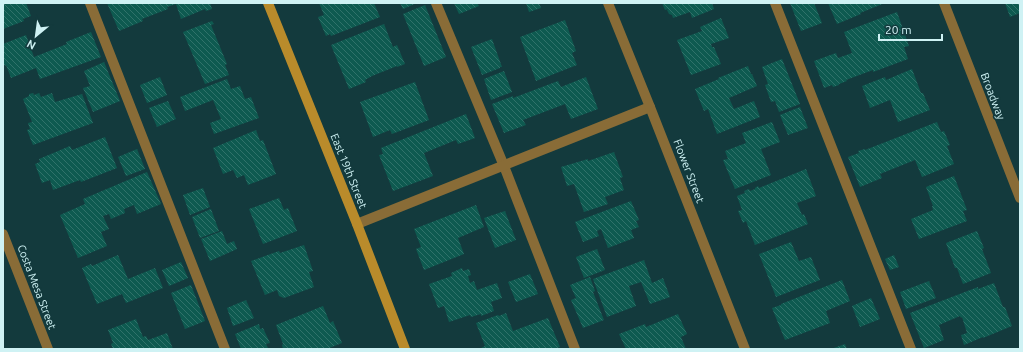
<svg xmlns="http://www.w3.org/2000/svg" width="1023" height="352" viewBox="0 0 1023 352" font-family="Ubuntu,sans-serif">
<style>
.building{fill:url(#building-back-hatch)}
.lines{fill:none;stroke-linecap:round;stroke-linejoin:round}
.lane{stroke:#896c37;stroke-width:10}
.street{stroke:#896c37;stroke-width:10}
.secondary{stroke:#b98b2b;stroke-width:10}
.labels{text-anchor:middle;stroke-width:3.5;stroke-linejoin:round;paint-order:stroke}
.street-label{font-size:11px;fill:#cff2f4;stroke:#133a3d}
</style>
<defs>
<pattern id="building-back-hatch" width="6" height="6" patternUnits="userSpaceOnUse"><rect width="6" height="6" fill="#0e5a50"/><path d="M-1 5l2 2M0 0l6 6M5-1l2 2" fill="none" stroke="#30726a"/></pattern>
</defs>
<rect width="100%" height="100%" fill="#133a3d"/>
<g class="building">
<polygon points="3,3 26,3 31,16 23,19 24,21 3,29"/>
<polygon points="107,3 210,3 212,9 206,11 205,9 181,19 176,4 167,7 168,9 142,19 143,21 119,31"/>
<polygon points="319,3 374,3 380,17 331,36 330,34 326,36 318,17 324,15"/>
<polygon points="400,3 417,3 403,9"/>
<polygon points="454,3 477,3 479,6 459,14"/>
<polygon points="526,3 539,3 541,8 529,12"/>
<polygon points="662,3 712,3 714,9 692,18 690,12 673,18 672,15 669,14 667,10 668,9 665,10"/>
<polygon points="790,3 814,3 822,23 801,31"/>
<polygon points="828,3 885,3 860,13 861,14 837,24"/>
<polygon points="1005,3 1020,3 1020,13 1010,17"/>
<polygon points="425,5 446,57 424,66 403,14"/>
<polygon points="897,12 909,46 904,47 908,59 873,72 873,70 846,80 847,81 839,84 839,85 833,87 832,85 824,88 814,61 836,53 838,58 852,53 844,32"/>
<polygon points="721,18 729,38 711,44 712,47 714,47 721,64 691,75 677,40 702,31 700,27"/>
<polygon points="565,20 576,51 572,53 577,65 536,81 520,37"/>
<polygon points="212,21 214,24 211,25 227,64 225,65 229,75 205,84 183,32"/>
<polygon points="384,24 393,47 397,45 405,64 397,67 397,66 372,76 365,80 366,82 349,89 331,45"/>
<polygon points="91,32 101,57 40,79 36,68 11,78 6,65 5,66 3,63 3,44 26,35 34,57 67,44 66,42"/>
<polygon points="492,39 502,67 500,67 500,68 482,75 471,47"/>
<polygon points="782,59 800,104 779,112 775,101 771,102 765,85 768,84 762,67"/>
<polygon points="104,62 120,101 93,112 83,88 90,86 84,71"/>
<polygon points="748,66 751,74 752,74 757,86 729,98 734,109 754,101 760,117 717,134 708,109 704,111 695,89 719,79 718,78"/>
<polygon points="912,69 921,93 923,93 930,110 898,122 890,100 870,108 862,86 885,77 886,80"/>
<polygon points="504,71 512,92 491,100 484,79"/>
<polygon points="160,77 167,95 147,103 140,85"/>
<polygon points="586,77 598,109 571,119 565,104 523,120 526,125 504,133 492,104 513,96 513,98 558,81 561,87"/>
<polygon points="227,79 231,89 240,86 245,99 251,97 259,118 214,134 210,123 221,119 213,100 185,111 180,97"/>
<polygon points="415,82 429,120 392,134 390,130 373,137 360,102"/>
<polygon points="33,93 34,95 39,93 41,97 52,93 55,102 82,94 93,123 33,145 27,130 30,129 28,123 32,122 23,99 29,96 29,94"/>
<polygon points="168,101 176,119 157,127 149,108"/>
<polygon points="800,107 808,128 788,135 780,115"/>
<polygon points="466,114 475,138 458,144 456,140 424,153 433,176 393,191 379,155 383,154 381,148"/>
<polygon points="772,122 780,142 761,149 771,175 735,189 723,160 728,159 725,151 746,143 742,133"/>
<polygon points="937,122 941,132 944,131 950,145 947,146 954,164 922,177 915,160 880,174 882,178 860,187 848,157 859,153 858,151 865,149 865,150"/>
<polygon points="256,130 260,141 263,140 276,174 248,185 244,175 237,178 233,170 223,174 213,148"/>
<polygon points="105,137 117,168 81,182 80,180 53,190 50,180 42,183 35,164 40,162 39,159 70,146 72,150"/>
<polygon points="137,149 145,169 126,176 118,157"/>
<polygon points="614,152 623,177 620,178 624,190 605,197 608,204 584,212 574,184 567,186 561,167 588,159 588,161"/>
<polygon points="806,169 816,196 797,203 802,215 804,214 808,224 755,245 746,221 743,223 738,211 742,210 737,196 745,193 744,191 749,189 750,191 755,189 755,188 758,186 759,188"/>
<polygon points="147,172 161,204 137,214 134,205 124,209 125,213 111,219 109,214 103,216 109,229 101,232 107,246 78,258 60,215 85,204 83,199"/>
<polygon points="954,176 967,210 963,211 967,221 919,239 911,219 933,210 932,206 933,206 926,187"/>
<polygon points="203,188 210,207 190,215 183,195"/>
<polygon points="279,198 284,210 288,208 297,231 263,244 249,209"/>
<polygon points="631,201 639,220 636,221 639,227 631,230 634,238 608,248 601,229 597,231 599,236 583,242 575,222"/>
<polygon points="476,205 484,227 458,238 464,254 424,270 416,249 421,247 414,229"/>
<polygon points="211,209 219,231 200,238 192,217"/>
<polygon points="505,211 516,240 495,248 484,218"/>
<polygon points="222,231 227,244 234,241 237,249 210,261 201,239"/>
<polygon points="977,231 984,248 982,249 991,273 963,284 957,268 955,268 946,243"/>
<polygon points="791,242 799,261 811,257 820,280 776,297 759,254"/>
<polygon points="304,245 313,271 309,272 314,287 284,298 279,296 277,290 265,295 251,261 279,251 280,253"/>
<polygon points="597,249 605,270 584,278 576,257"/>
<polygon points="118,255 128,279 155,268 163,288 126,303 122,294 97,304 82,268 91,264 92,266"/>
<polygon points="894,255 899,267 890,270 885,259"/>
<polygon points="644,260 652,283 663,278 670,297 650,304 641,282 629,286 636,306 607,317 593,279"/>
<polygon points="181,262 188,278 169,286 162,270"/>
<polygon points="462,268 463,271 469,269 471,275 468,276 470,283 474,281 477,290 497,283 502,298 491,302 494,311 481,316 481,314 471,317 470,315 449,322 444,306 438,308 429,284 452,276 451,273"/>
<polygon points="530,274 538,294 516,302 508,282"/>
<polygon points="590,277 595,291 593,292 604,320 583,328 571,300 576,298 570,285"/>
<polygon points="842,280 850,301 826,311 830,323 785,340 772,308 781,305 781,304"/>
<polygon points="929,281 936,298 906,309 900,292"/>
<polygon points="994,283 1003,307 1005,307 1012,326 983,338 983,337 964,345 961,335 967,333 962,317 961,318 960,316 939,325 944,340 924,348 910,313 978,287 978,289"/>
<polygon points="191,285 205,321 185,329 171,293"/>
<polygon points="871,298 880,319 860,327 852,306"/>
<polygon points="246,300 254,318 233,326 227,308"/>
<polygon points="323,306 330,323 333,321 342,343 327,349 283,349 282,345 283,344 276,325"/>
<polygon points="506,313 513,331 548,318 560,347 555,349 479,349 485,346 476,323 498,315 499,316"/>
<polygon points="678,314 687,334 681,337 686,349 626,349 619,334 645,324 646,327"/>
<polygon points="136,319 143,337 146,336 148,340 167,333 173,349 113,349 111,344 113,343 108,330"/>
<polygon points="259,324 260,329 263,328 270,343 266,344 268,348 265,349 241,349 235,334"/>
<polygon points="845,344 847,349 831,349"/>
</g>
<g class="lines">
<g class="lane">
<polyline points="90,3 225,349"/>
<polyline points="436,3 504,166 575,349"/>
<polyline points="775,3 911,349"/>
<polyline points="357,224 650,107"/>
</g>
<g class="street">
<polyline points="608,3 650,107 745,349"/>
<polyline points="944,3 1020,198"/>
<polyline points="3,234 48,349"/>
</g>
<polyline class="secondary" points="268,3 357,224 405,349"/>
</g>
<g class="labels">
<g class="street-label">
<text transform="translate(993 96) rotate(69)" y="4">Broadway</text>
<text transform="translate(349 171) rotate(68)" y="4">East 19th Street</text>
<text transform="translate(689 171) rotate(69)" y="4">Flower Street</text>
<text transform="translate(37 287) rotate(69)" y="4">Costa Mesa Street</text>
</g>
</g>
<rect width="1023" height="352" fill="none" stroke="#cff2f4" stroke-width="8"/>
<g transform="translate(36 36) rotate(209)" stroke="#133a3d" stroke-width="3" paint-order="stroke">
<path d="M0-3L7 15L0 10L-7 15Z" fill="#cff2f4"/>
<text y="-6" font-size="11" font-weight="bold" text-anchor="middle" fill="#cff2f4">N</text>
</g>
<path d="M879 34v6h63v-6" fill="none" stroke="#cff2f4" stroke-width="2"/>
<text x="885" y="34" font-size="12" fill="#cff2f4" stroke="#133a3d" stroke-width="3" paint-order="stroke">20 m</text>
</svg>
